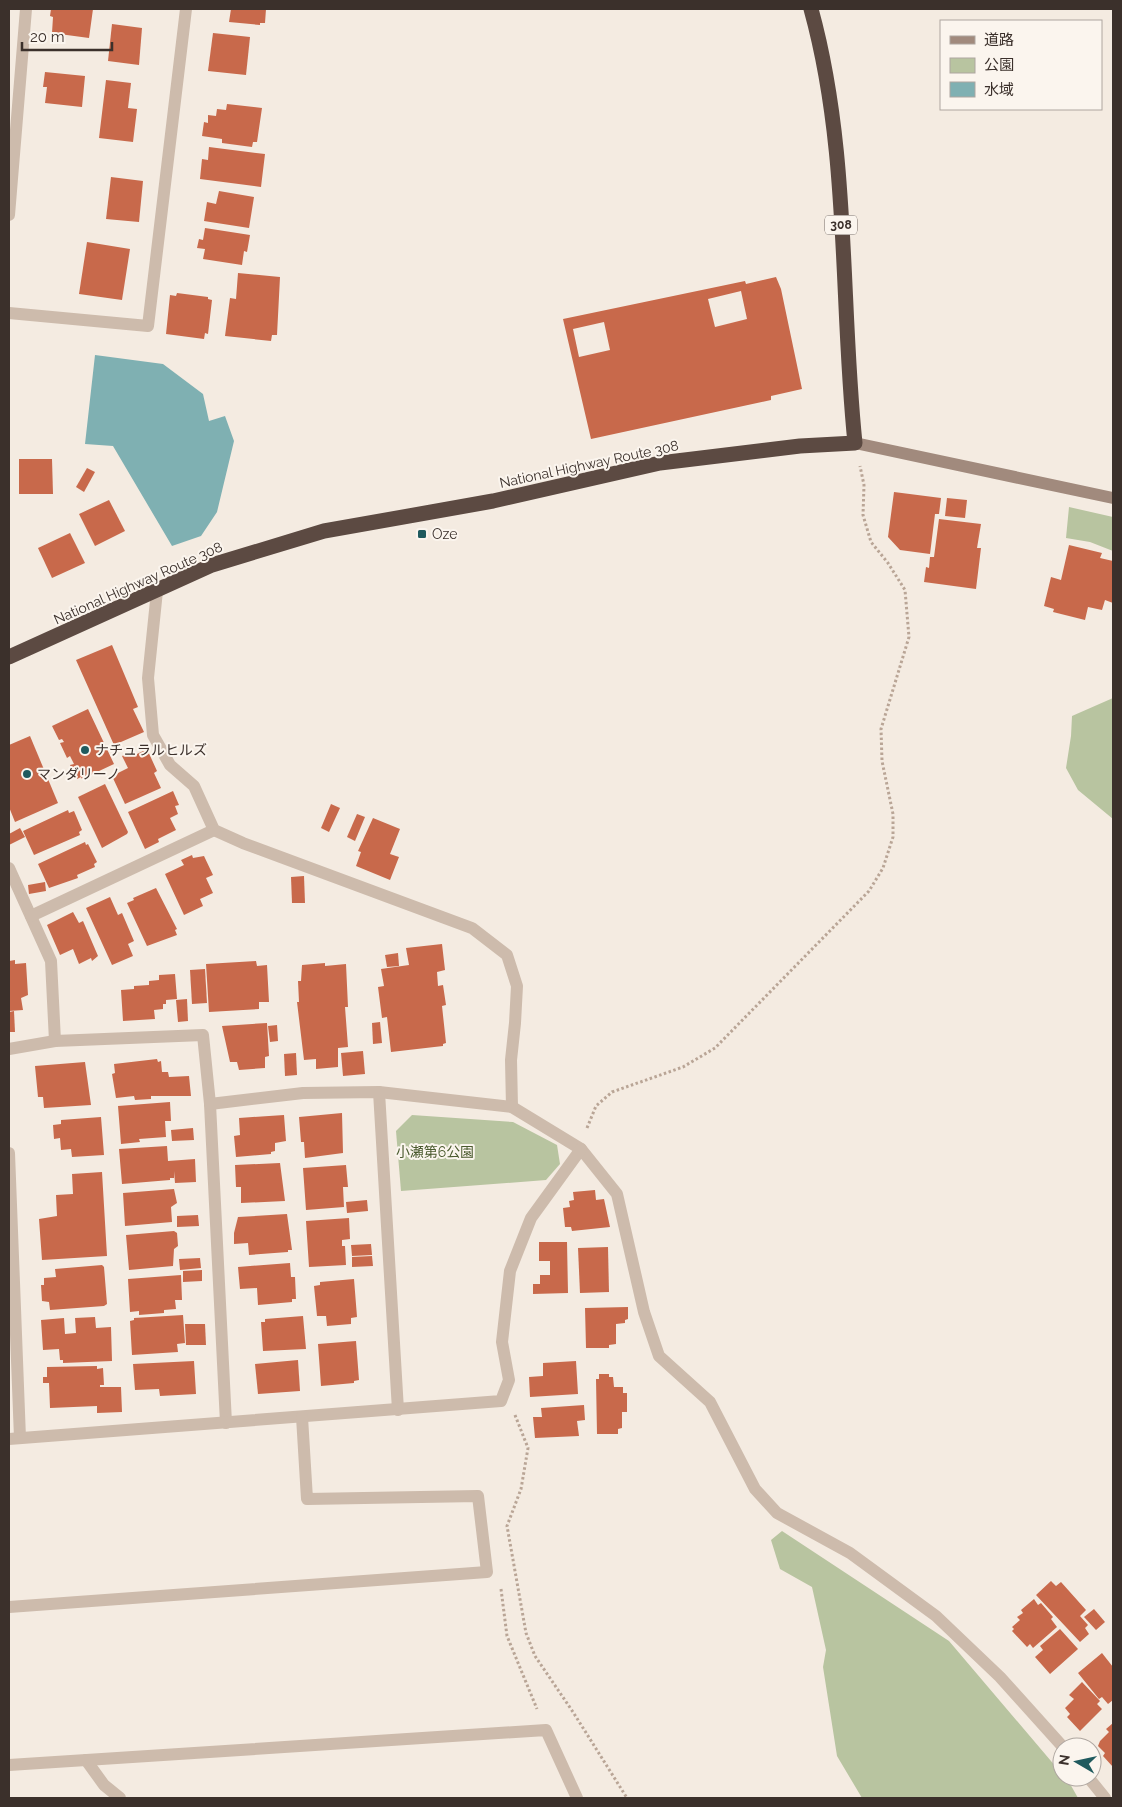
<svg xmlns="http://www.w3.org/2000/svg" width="1122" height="1807" viewBox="0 0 1122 1807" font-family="Raleway,'Noto Sans JP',sans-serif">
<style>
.green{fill:#b8c4a0}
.water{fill:#7fb0b2}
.building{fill:#c8694b;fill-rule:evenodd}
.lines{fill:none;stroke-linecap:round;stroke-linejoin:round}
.path{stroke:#b9a596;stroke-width:3;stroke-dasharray:2.5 2.5;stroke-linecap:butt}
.street{stroke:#cdbbac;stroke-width:12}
.secondary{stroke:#a18a7d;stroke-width:12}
.highway{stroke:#5c4a42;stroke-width:15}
.poi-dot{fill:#1f5a5e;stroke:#fbf5ee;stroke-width:2}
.labels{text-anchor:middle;stroke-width:4;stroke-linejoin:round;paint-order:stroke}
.shield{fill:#fbf5ee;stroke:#756b66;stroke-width:1}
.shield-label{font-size:12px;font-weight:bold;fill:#3b302b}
.street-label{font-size:14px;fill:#3b302b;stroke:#fbf5ee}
.poi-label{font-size:14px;fill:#3b302b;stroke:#fbf5ee;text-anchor:start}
.park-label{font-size:14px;fill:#4a5a2e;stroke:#fbf5ee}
</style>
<rect width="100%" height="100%" fill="#f4ebe1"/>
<g class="green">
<polygon points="1069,507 1113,517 1113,551 1090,542 1066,538"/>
<polygon points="1113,698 1113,819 1078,790 1066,768 1071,736 1072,716"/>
<polygon points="412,1115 513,1122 557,1145 560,1164 546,1180 401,1191 396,1131"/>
<polygon points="782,1531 949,1641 1062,1774 1062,1777 1069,1782 1078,1798 862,1798 837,1756 823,1667 826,1650 812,1587 780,1569 771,1540"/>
</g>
<polygon class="water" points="95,355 163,364 203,394 209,421 225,416 234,441 217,512 201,536 172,546 113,446 85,444"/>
<g class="building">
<polygon points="51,9 93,9 89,38 52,33 53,17 50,16"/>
<polygon points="231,9 266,9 265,23 260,23 260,25 229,22"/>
<polygon points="112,24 142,28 139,65 108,61"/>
<polygon points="213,33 250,37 246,75 208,71"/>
<polygon points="45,72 85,76 82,107 45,103 47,87 43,87"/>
<polygon points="106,80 131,83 128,108 137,109 133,142 99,138"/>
<polygon points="227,104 262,108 257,142 253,142 252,147 222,143 222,139 202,136 204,122 208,123 208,115 216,116 217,109 226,110"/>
<polygon points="209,147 265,154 261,187 200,179 202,159 208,160"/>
<polygon points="111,177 143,181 139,222 106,219"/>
<polygon points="219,191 254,197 249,228 204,221 207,202 216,204"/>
<polygon points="205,228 250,235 247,252 244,251 242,265 203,259 205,249 197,248 199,239 203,240"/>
<polygon points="87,242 130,249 122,300 79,294"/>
<polygon points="238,273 280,277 277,335 272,335 271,341 225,336 230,298 236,299"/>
<path d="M 776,277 L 781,289 L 802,389 L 771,396 L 771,400 L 591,439 L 563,319 L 745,281 L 746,284 ZM 741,291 L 747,319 L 715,327 L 708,299 ZM 604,322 L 610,350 L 579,357 L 573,329 Z"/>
<polygon points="177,293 208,297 208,299 212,300 208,334 205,333 204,339 166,334 170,295 176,296"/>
<polygon points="19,459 52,459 53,494 19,494"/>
<polygon points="87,468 95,472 84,492 76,487"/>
<polygon points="894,492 941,498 939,514 935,514 930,554 900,550 888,537"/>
<polygon points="947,498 967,500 965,518 945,516"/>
<polygon points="109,500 125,531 95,546 79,514"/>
<polygon points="939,519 981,524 977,548 981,548 976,589 924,582 926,567 929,568 930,557 934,557"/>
<polygon points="70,533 85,563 52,578 38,548"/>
<polygon points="1069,545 1102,553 1100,558 1113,561 1113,603 1105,600 1102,610 1088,607 1085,620 1053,612 1054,609 1044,606 1051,577 1061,580"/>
<polygon points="112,645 138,707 133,709 144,732 114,745 76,660"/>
<polygon points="88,709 114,764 82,779 81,777 77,779 70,765 74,764 70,756 67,758 60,743 64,742 62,739 59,740 52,726"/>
<polygon points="30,736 58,803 15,822 9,807 9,745"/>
<polygon points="147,749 157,771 154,773 161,788 125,804 112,776 128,768 122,756 133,751 135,755"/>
<polygon points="105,784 128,832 127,834 102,848 78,797"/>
<polygon points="173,791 179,805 175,806 178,814 170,818 176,830 158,839 159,842 145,849 128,812"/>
<polygon points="331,804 340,808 329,832 321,828"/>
<polygon points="68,810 69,813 74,811 82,830 79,832 80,835 34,855 23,831"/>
<polygon points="357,814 365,817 355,841 347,837"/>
<polygon points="373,818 400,829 390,854 399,857 390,880 356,866 361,852 358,851"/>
<polygon points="20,828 25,837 9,845 9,834"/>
<polygon points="85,842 86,845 88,844 97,862 94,864 95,867 77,875 78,878 49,888 38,864"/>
<polygon points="192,855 193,858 204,856 213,875 206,878 213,893 200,899 203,906 184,915 165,874 184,865 181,860"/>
<polygon points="304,876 305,903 292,903 291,877"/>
<polygon points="45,882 46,891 29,894 28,885"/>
<polygon points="156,888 177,929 175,930 177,935 147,946 127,903 134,900 133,898"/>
<polygon points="110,897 118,915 122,913 134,941 128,944 133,956 112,965 86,908"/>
<polygon points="73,912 79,923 83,921 98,956 92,961 91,958 79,964 73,949 60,955 47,925"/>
<polygon points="442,944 445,970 437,972 438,986 443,985 446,1005 442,1006 446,1043 443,1044 443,1046 391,1052 387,1017 382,1018 378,987 384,986 381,969 409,965 406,948"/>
<polygon points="398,953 399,966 387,967 385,955"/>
<polygon points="15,960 15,964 26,963 28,995 21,998 23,1010 9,1011 9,961"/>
<polygon points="256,961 257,966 267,965 269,1002 259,1002 259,1009 209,1012 206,964"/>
<polygon points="325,963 325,966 346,964 348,1007 345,1007 348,1047 338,1048 338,1067 316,1069 316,1059 304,1060 297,1002 299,1002 298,981 301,981 302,965"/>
<polygon points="205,969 207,1003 192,1004 190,970"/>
<polygon points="175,974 177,999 166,1000 166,1004 163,1004 163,1009 154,1010 155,1019 123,1021 121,990 134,989 134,986 149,985 149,981 159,980 159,975"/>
<polygon points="187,999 188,1021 178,1022 176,1000"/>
<polygon points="14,1011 15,1032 9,1032 9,1012"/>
<polygon points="380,1022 382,1043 373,1044 372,1023"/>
<polygon points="267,1023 269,1056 265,1057 265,1068 239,1070 237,1062 230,1062 222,1026"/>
<polygon points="277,1025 278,1041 270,1042 268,1026"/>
<polygon points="363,1051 365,1074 343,1076 341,1053"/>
<polygon points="296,1053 297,1075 285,1076 284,1054"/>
<polygon points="157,1059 158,1062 161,1061 162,1072 168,1072 169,1077 189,1076 191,1096 151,1096 151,1099 135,1100 134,1096 116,1098 112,1074 115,1073 114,1064"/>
<polygon points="85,1062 91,1105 44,1108 43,1097 38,1097 35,1066"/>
<polygon points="170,1102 171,1121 165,1121 166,1137 139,1139 140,1142 121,1144 118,1106"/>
<polygon points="342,1113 343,1153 305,1158 304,1142 301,1142 299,1117"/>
<polygon points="284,1115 286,1141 275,1143 275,1151 271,1152 271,1154 236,1157 234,1136 240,1135 239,1118"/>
<polygon points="101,1117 104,1155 72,1157 71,1149 61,1150 60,1138 54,1139 53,1125 61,1124 61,1120"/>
<polygon points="193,1128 194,1140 172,1141 171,1130"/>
<polygon points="167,1146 168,1161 195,1159 196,1182 175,1183 174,1171 174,1178 170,1178 170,1180 122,1184 119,1149"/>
<polygon points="280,1163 285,1201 241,1203 241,1187 236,1187 235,1165"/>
<polygon points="346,1165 348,1187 343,1187 344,1207 306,1210 303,1168"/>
<polygon points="102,1172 107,1256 42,1260 39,1219 57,1216 56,1195 73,1194 72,1174"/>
<polygon points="174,1189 177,1203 171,1207 172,1222 125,1226 123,1193"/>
<polygon points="595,1190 596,1200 604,1199 610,1227 572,1231 571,1227 565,1227 563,1208 570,1207 569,1201 574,1200 573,1192"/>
<polygon points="367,1200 368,1211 347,1213 346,1202"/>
<polygon points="287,1214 292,1250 288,1250 288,1252 249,1255 248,1243 234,1244 234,1233 238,1217"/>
<polygon points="198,1215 199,1226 177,1227 177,1216"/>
<polygon points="349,1218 350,1239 342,1240 342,1246 345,1246 346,1265 309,1267 306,1221"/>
<polygon points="174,1231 177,1233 178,1246 174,1249 173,1266 129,1270 126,1235"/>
<polygon points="539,1242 567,1242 568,1293 533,1294 533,1284 540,1284 540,1275 550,1275 550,1261 539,1261"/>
<polygon points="371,1244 372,1255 352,1256 351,1245"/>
<polygon points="608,1247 609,1292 580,1293 578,1248"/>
<polygon points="372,1256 373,1266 352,1267 352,1257"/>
<polygon points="200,1258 201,1268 180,1270 179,1259"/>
<polygon points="290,1263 291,1277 295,1277 296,1299 292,1299 292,1302 258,1305 257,1288 240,1289 238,1267"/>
<polygon points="102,1265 104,1267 107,1304 104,1306 50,1310 49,1302 42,1301 41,1285 44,1285 44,1278 56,1277 55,1269"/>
<polygon points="202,1270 202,1281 183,1282 183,1271"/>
<polygon points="181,1275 182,1300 175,1300 176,1309 164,1310 164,1313 139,1315 139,1311 130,1312 128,1279"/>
<polygon points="354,1279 357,1317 351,1318 351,1324 327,1326 326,1316 317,1316 314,1286 320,1285 320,1282"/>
<polygon points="628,1307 628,1319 625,1320 625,1323 616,1324 616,1344 609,1345 609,1348 586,1348 585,1308"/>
<polygon points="183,1315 185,1343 177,1344 178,1352 132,1355 130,1321 134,1320 134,1318"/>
<polygon points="303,1316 306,1349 263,1351 261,1322 265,1322 265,1319"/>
<polygon points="95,1317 96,1328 111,1327 112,1361 63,1363 63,1360 60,1360 59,1349 43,1350 41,1320 64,1318 65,1334 76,1333 75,1318"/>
<polygon points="185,1324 205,1324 206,1345 186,1345"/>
<polygon points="356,1341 359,1380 354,1381 354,1383 321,1386 318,1344"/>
<polygon points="298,1360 300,1391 258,1394 255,1364"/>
<polygon points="194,1361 196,1394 160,1396 159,1389 135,1390 133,1364"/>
<polygon points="576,1361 578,1394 530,1397 529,1377 543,1376 543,1363"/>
<polygon points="97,1366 97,1369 103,1368 104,1385 100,1385 100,1387 121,1387 122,1412 97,1413 97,1406 50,1408 49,1383 43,1383 43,1377 47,1377 47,1367"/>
<polygon points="599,1374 609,1374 609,1377 613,1377 614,1387 623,1387 623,1393 627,1393 627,1412 622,1412 622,1428 618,1429 618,1434 597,1434 596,1379 599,1379"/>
<polygon points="584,1405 585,1420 577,1421 579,1436 535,1438 533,1417 542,1417 541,1408"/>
<polygon points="1051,1581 1056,1586 1061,1582 1086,1610 1080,1616 1088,1625 1085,1628 1089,1634 1080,1642 1036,1595"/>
<polygon points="1034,1599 1038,1605 1041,1603 1053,1617 1051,1619 1057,1627 1033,1648 1030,1644 1027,1647 1012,1631 1014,1629 1012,1627 1020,1620 1017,1617 1023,1613 1021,1610"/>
<polygon points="1094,1609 1105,1622 1096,1630 1084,1617"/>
<polygon points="1060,1629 1078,1649 1050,1674 1035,1657 1043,1650 1040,1646"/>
<polygon points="1102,1653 1113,1667 1113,1700 1108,1704 1102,1697 1099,1699 1078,1673"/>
<polygon points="1082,1682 1100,1701 1097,1704 1102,1709 1080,1731 1067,1717 1070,1714 1065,1708 1074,1699 1069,1695"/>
<polygon points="1113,1723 1113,1767 1103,1756 1105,1753 1098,1746 1100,1741 1109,1732 1106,1729"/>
</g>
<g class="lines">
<g class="path">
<polyline points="587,1128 596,1106 612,1092 683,1067 715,1048 869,891 883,868 893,837 893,814 882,761 881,729 909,637 905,590 888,563 871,542 863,515 864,485 860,466"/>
<polyline points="515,1415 528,1448 521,1489 507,1526 526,1633 535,1656 573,1712 627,1798"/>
<polyline points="501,1589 507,1636 537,1709"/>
</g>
<g class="street">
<polyline points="9,215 26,9"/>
<polyline points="9,313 148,326 186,9"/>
<polyline points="157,591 148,678 153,735 170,765 194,786 214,830 243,843 472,928 507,955 517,986 515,1023 511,1060 512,1107"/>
<polyline points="9,868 51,961 55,1041"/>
<polyline points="31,916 214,830"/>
<polyline points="9,1049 55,1041 203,1035 210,1104 226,1423"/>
<polyline points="379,1092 398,1410"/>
<polyline points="210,1104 303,1093 379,1092 512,1107 581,1149 617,1194 644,1312 659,1356 710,1402 755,1489 777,1513 850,1553 936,1616 1000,1677 1063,1747"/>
<polyline points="9,1153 20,1438"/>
<polyline points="9,1439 501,1401 509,1380 502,1342 510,1271 531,1218 581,1149"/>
<polyline points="9,1607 487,1572 478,1496 307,1499 302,1417"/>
<polyline points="86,1760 104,1785 120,1798"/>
<polyline points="9,1765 546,1730 577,1798"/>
<polyline points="1088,1777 1105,1798"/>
</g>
<polyline class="secondary" points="855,443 1113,498"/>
<path class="highway" d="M 9,657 L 212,565 L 324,531 L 493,501 L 660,463 L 800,446 L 855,443 C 840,299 850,150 811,9"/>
</g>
<g class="poi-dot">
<rect x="417" y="529" width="10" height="10" rx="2.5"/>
<circle cx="85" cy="750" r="5"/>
<circle cx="27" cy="774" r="5"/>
</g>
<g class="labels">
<rect class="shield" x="825" y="215.5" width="32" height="19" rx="4"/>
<g class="shield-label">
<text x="841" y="229">308</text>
</g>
<g class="street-label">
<text transform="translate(589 464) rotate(-12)" y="5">National Highway Route 308</text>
<text transform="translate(138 583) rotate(-24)" y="5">National Highway Route 308</text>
</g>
<g class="poi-label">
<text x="432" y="539">Oze</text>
<text x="95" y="755">ナチュラルヒルズ</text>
<text x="37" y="779">マンダリーノ</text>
</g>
<g class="park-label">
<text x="435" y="1157">小瀬第6公園</text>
</g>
</g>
<rect width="1122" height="1807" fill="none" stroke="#3b302b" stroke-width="20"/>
<rect x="940" y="20" width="162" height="90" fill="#fbf5ee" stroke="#aea6a0"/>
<rect x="950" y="36" width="25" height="8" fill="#a18a7d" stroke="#aea6a0"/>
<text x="984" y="45" font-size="15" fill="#3b302b">道路</text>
<rect x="950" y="58" width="25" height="15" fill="#b8c4a0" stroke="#aea6a0"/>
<text x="984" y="70" font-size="15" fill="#3b302b">公園</text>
<rect x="950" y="82" width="25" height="15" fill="#7fb0b2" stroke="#aea6a0"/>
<text x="984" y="95" font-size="15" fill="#3b302b">水域</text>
<g transform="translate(1077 1762) rotate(279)"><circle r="24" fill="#fbf5ee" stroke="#aea6a0"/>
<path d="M0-4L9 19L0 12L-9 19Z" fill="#1f5a5e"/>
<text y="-8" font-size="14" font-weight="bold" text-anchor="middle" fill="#3b302b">N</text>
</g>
<path d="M22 42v8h90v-8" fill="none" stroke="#3b302b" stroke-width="2.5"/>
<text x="30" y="42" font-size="15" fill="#3b302b" stroke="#fbf5ee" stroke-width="4" paint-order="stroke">20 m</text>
</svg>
